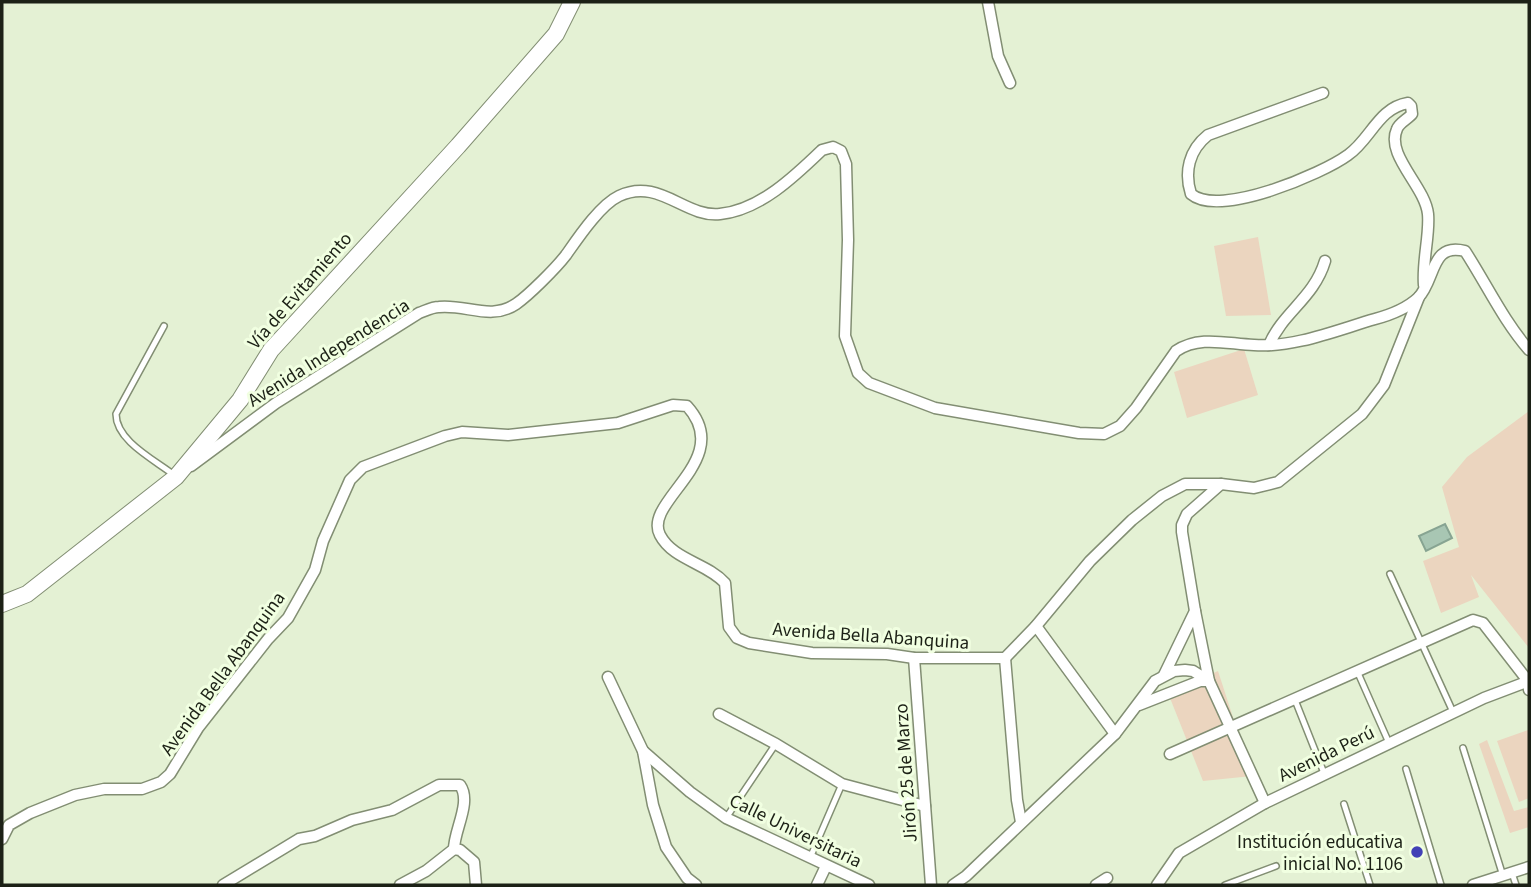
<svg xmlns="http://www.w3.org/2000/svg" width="1531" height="887" viewBox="0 0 1531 887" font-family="'Source Sans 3',sans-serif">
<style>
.green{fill:#ebd5bf}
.building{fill:#a8c6b3;stroke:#87a492;stroke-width:2}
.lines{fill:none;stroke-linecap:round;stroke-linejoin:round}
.lane-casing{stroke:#828e73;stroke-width:8}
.street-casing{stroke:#828e73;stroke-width:13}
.secondary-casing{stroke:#828e73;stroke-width:18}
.lane{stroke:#fff;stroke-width:5}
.street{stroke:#fff;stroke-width:10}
.secondary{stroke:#fff;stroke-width:16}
.poi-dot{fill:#4241b6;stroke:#f1ffe1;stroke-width:2.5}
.labels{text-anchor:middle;stroke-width:6;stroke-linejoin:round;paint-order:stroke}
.street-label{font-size:19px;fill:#1c2116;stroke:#f1ffe1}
.poi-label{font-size:19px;fill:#1c2116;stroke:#f1ffe1;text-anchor:end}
</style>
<rect width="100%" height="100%" fill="#e4f1d4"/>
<g class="green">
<polygon points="1258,237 1271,315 1226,316 1214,246"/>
<polygon points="1244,349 1258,395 1187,418 1174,372"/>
<polygon points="1529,411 1529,648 1471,575 1479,597 1441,613 1423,561 1459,547 1442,487 1467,457"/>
<polygon points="1218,671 1252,776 1203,781 1168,693"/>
<polygon points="1528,730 1529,798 1519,802 1497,741"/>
<polygon points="1487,740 1514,811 1529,807 1529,827 1510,833 1479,744"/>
</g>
<polygon class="building" points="1445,524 1452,538 1426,551 1419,536"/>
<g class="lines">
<g class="lane-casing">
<g id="lane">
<path d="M 164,326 L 116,414 C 116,441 155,460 174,475"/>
<polyline points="1390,574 1453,712"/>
<polyline points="1358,673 1389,743"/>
<polyline points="1295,700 1324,773"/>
<polyline points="1463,748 1503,876"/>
<polyline points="1406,769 1441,885"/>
<polyline points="1344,804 1370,885"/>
<polyline points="726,818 775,745"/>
<polyline points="810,858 842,784"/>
<polyline points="1512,873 1516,885"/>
<polyline points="1225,885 1276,866"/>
</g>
</g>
<g class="street-casing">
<g id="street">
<polyline points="988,2 998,56 1010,83"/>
<path d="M 1323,93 L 1208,135 C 1189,150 1184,172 1191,194 C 1219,218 1322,174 1348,155 C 1371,139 1378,108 1408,103 L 1411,106 L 1412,114 C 1408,119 1399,123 1397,129 C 1385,155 1425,186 1428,214 C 1430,235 1422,261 1424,285"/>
<path d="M 1269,345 C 1283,312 1314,298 1325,261"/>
<path d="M 191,466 L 276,403 L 419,313 C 425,311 432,307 439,307 C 466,304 491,321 516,304 C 529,295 556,268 566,255 C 578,238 600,205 619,196 C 659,177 685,218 720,214 C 760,210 795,176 822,150 L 833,147 L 841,151 L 846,164 L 848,240 L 845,336 L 858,373 L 869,383 L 935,408 L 1079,433 L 1104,434 L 1120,426 L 1136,408 L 1176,351 C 1200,335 1227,344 1254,345 C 1294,348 1337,330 1375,319 C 1390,315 1406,309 1418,298 C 1436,280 1430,242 1465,251 C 1487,285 1503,320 1529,350"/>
<polyline points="1036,626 1115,734"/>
<polyline points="914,658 931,885"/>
<polyline points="1005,658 1017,800 1021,822"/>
<polyline points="1164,675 1195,611 1182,532 1182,525 1187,514 1221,484"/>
<polyline points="608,677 643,751 653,805 666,847 687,878 696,885"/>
<polyline points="1139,705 1200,681 1209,681 1265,803"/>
<polyline points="719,714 776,744 842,784 925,806"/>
<polyline points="643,751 690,792 726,818 869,885"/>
<polyline points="1170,754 1473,620 1483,623 1528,681 1529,690"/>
<path d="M 2,839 L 9,825 L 30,813 L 75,795 L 104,789 L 142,789 L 161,782 L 170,774 L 198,728 L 268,639 L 288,618 L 315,570 L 323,541 L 350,480 L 363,467 L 445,436 L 462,432 L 508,435 L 618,423 L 673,405 L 687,406 C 736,460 642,501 660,535 C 673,560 707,563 725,583 L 729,627 L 737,638 L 749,643 L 812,653 L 887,654 L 914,658 L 1005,658 L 1036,626 L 1090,561 L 1132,520 L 1162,496 L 1185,484 L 1221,484 L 1254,488 L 1278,482 L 1362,414 L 1384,385 L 1419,297"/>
<polyline points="454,849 460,850 474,862 476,885"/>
<path d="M 223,885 L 299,839 L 315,836 L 352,820 L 392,810 L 439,785 L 460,785 C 472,802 454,830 454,849"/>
<polyline points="400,885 426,871 454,849"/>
<polyline points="817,885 826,866"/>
<polyline points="953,885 966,876 1115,734 1155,681 1174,671 1185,670 1193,671 1209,681 1195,611"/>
<polyline points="1096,885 1107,878"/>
<polyline points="1157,885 1179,853 1265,803 1484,698 1529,681"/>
<polyline points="1473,885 1529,867"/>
</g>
</g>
<g class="secondary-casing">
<polyline id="secondary" points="2,604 27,594 176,477 240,400 271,350 458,146 556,34 572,2"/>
</g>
<use href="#lane" class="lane"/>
<use href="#street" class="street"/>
<use href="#secondary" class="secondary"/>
</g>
<circle class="poi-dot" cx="1417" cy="852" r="7"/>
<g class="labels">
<g class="street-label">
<text transform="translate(299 290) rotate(-49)" y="7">Vía de Evitamiento</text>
<text transform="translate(328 352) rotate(-32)" y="7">Avenida Independencia</text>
<text transform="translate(871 635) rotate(4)" y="7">Avenida Bella Abanquina</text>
<text transform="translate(222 673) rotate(-54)" y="7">Avenida Bella Abanquina</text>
<text transform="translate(1326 753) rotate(-26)" y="7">Avenida Perú</text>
<text transform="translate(905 773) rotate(-94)" y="7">Jirón 25 de Marzo</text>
<text transform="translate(796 830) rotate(26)" y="7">Calle Universitaria</text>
</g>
<g class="poi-label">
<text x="1403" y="848">Institución educativa<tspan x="1403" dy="22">inicial No. 1106</tspan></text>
</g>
</g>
<rect width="1531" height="887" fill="none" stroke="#1c2116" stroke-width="7"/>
</svg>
